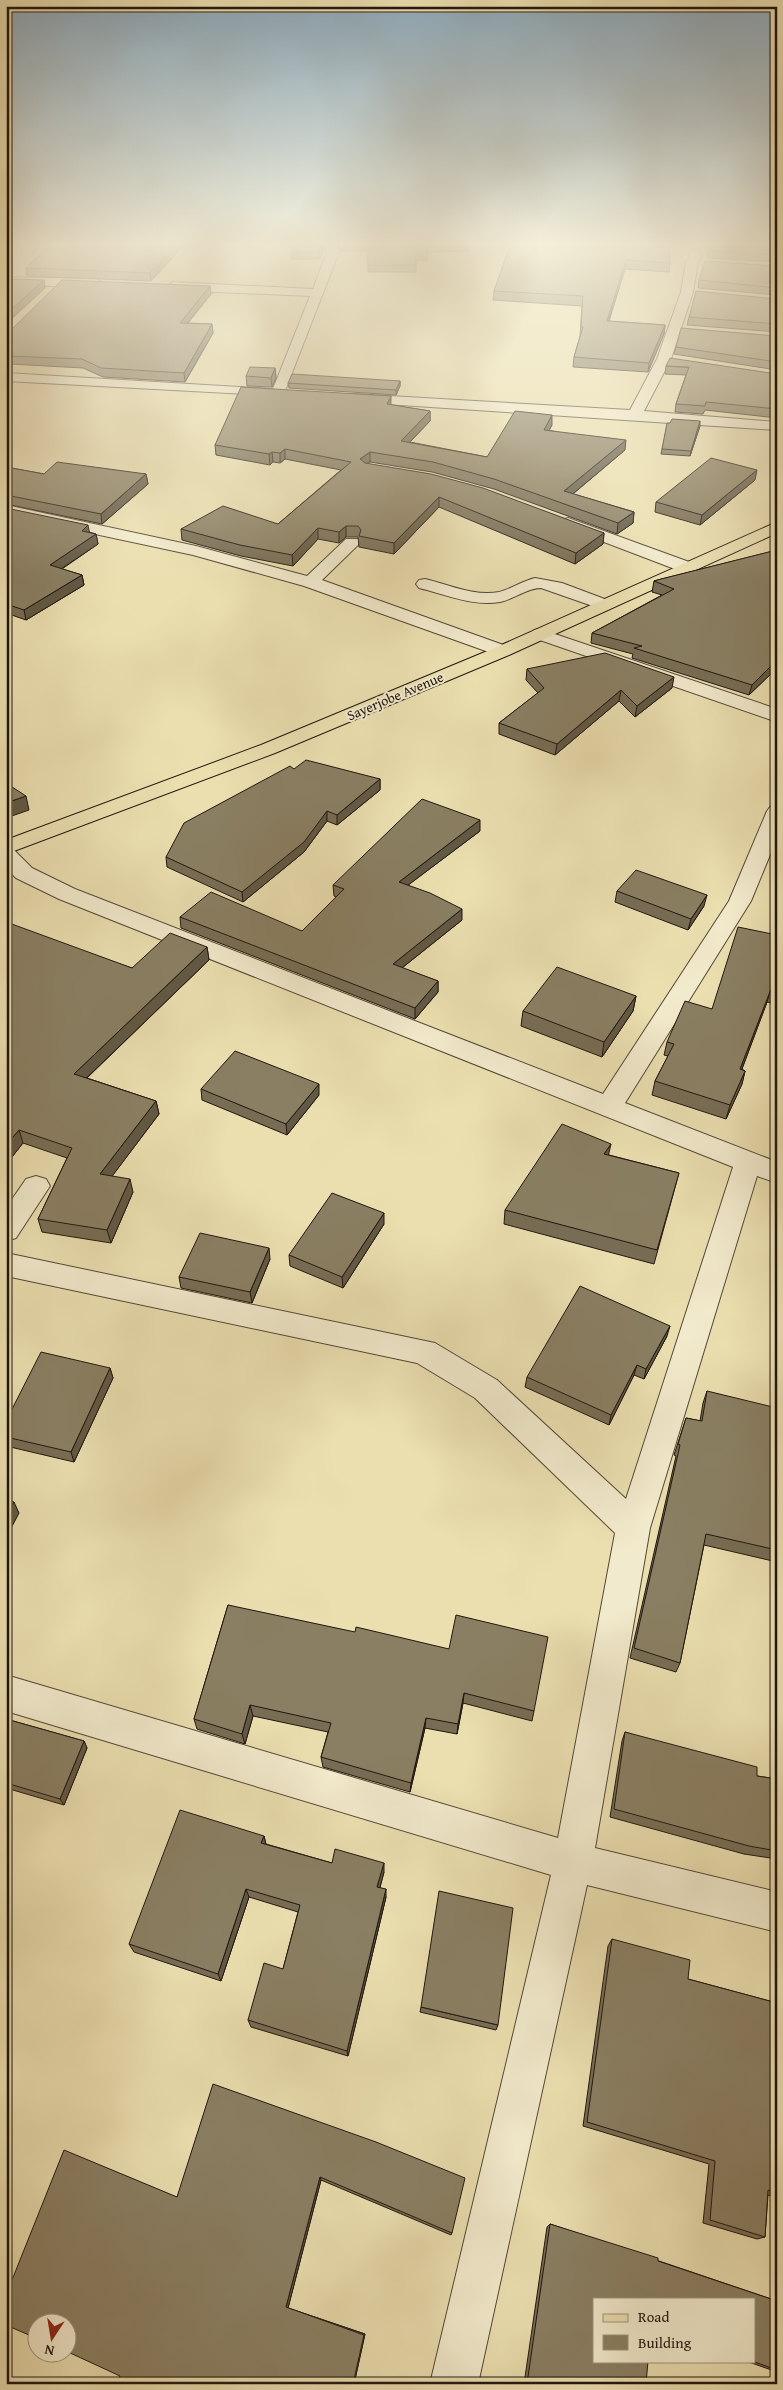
<svg xmlns="http://www.w3.org/2000/svg" width="783" height="2390" viewBox="0 0 783 2390" font-family="'Gentium Book Plus',serif">
<style>
.lines{fill:none;stroke-linecap:round;stroke-linejoin:round}
.minor-casing{stroke:#534837;stroke-width:2}
.primary-casing{stroke:#20160f;stroke-width:2}
.minor{fill:#f2eacc;fill-rule:evenodd}
.primary{fill:#ebdfb0;fill-rule:evenodd}
.wall{fill:#776d55;stroke:#20160f}
.shaded-wall{fill:#615945;stroke:#20160f}
.building{fill:#8a7f63;stroke:#20160f}
.labels{text-anchor:middle;stroke-width:4;stroke-linejoin:round;paint-order:stroke}
.far-street-label{font-size:14px;fill:#20160f;stroke:#f2eacc}
</style>
<rect width="100%" height="100%" fill="#ebdfb0"/>
<filter id="stains"><feTurbulence type="fractalNoise" baseFrequency=".004" numOctaves="4"/><feColorMatrix values="0 0 0 0 .2 0 0 0 0 .09 0 0 0 0 .02 0 0 0 .5 -.17"/></filter>
<radialGradient id="worn" r=".72"><stop offset=".6" stop-color="#630" stop-opacity="0"/><stop offset="1" stop-color="#630" stop-opacity=".3"/></radialGradient>
<g class="lines">
<g class="minor-casing">
<g id="minor">
<polygon points="326,246 338,246 339,252 283,396 6,381 6,373 273,389 310,296 173,290 167,286 173,282 313,289 327,252"/>
<polygon points="685,246 697,246 702,257 698,262 693,292 671,359 644,411 777,422 777,430 355,402 348,398 355,394 630,410 657,359 681,292 686,262 690,257"/>
<polygon points="6,277 97,279 103,283 97,287 6,285"/>
<polygon points="6,505 196,546 307,576 346,539 358,539 360,542 358,545 322,580 509,647 512,651 509,655 497,655 304,586 193,555 6,515"/>
<polygon points="568,518 692,563 694,567 692,571 680,571 562,526 560,523 562,520"/>
<path d="M 535,578 L 562,583 L 610,601 L 613,605 L 610,609 L 604,610 L 541,588 C 527,588 514,599 500,602 C 474,607 444,594 419,588 L 416,584 L 419,580 L 425,579 C 447,584 475,597 499,592 C 511,589 522,581 535,578 Z"/>
<polygon points="540,629 777,709 777,722 534,638 531,634 534,630"/>
<polygon points="777,805 777,838 751,901 625,1103 777,1162 777,1183 757,1176 650,1528 595,1848 777,1892 777,1932 587,1885 478,2384 430,2384 551,1875 6,1711 6,1675 558,1838 615,1533 475,1398 417,1363 6,1276 6,1253 435,1343 497,1380 626,1499 733,1167 59,899 16,878 6,868 6,849 14,850 32,868 75,889 603,1094 729,901 767,811 770,807"/>
<polygon points="36,1176 46,1179 50,1186 16,1238 6,1241 6,1208 26,1179"/>
</g>
</g>
<g class="primary-casing">
<polygon id="primary" points="777,522 777,533 509,655 275,753 6,854 6,840 261,745 497,647"/>
</g>
<use href="#minor" class="minor"/>
<use href="#primary" class="primary"/>
</g>
<g class="wall">
<polygon points="48,246 183,246 151,281 27,276 26,268"/>
<polygon points="292,246 325,246 325,251 322,251 320,259 291,259 291,252"/>
<polygon points="339,246 469,246 469,251 427,252 427,261 416,260 416,272 368,272 368,251 341,251"/>
<polygon points="510,246 670,263 669,272 625,269 609,321 665,325 664,334 648,372 573,367 574,357 580,336 582,306 493,300 494,291"/>
<polygon points="777,249 777,262 707,258 708,250"/>
<polygon points="777,266 777,295 698,288 699,280"/>
<polygon points="210,286 211,294 188,323 212,324 213,333 185,382 103,377 83,368 10,364 6,368 6,331"/>
<polygon points="777,299 777,332 687,325 689,317"/>
<polygon points="777,336 777,370 674,354 676,347"/>
<polygon points="666,366 777,374 777,418 705,410 703,414 675,412 676,404 686,375 665,374"/>
<polygon points="275,368 276,378 272,387 247,386 246,376"/>
<polygon points="400,381 400,386 396,395 289,388 288,383"/>
<polygon points="391,405 430,411 430,421 410,442 487,457 552,425 549,430 625,450 573,494 634,512 633,523 617,534 494,489 432,472 370,462 368,464 604,533 603,544 575,564 439,507 394,554 359,547 358,537 346,537 339,543 318,539 293,566 241,556 182,540 181,529 278,524 341,470 285,459 280,463 273,462 270,465 216,455 215,445"/>
<polygon points="700,426 690,456 661,454 662,449"/>
<polygon points="6,467 44,474 146,474 148,484 102,524 6,504"/>
<polygon points="755,480 700,525 655,512 656,502"/>
<polygon points="6,508 96,534 98,544 62,569 82,575 84,585 26,620 6,613"/>
<polygon points="777,550 777,668 749,695 632,658 633,654 591,643 592,633 662,595 652,592 654,581"/>
<polygon points="527,669 672,688 635,717 619,701 555,755 499,734 499,723 538,693 526,680"/>
<polygon points="294,769 380,779 380,790 337,825 327,821 304,852 243,902 167,867 166,857"/>
<polygon points="480,831 408,885 462,920 402,968 438,981 438,992 415,1019 181,928 180,917 302,931 336,897 334,896 333,885"/>
<polygon points="617,891 704,906 688,930 615,902"/>
<polygon points="6,926 132,968 207,947 209,960 87,1078 156,1101 159,1114 112,1176 133,1192 111,1243 42,1232 38,1219 67,1158 23,1143 8,1162 6,1162"/>
<polygon points="777,935 777,1004 767,1002 742,1069 745,1071 742,1084 726,1119 652,1095 655,1081 668,1056 664,1055 667,1042 712,1009"/>
<polygon points="636,996 633,1011 602,1057 521,1026 523,1011"/>
<polygon points="201,1089 319,1095 287,1135 202,1100"/>
<polygon points="609,1155 679,1173 654,1264 504,1224 505,1210"/>
<polygon points="384,1224 343,1288 290,1266 289,1255"/>
<polygon points="270,1259 252,1303 181,1288 179,1277"/>
<polygon points="667,1336 644,1379 634,1375 609,1425 525,1387 527,1377"/>
<polygon points="110,1368 113,1378 74,1462 6,1446 6,1421"/>
<polygon points="707,1391 773,1482 777,1483 777,1562 704,1545 680,1663 676,1672 630,1658 676,1456 674,1455 686,1418 700,1421 703,1403"/>
<polygon points="228,1605 534,1711 532,1721 463,1703 457,1734 425,1728 410,1792 323,1767 321,1757 328,1732 253,1716 245,1744 197,1729 194,1719"/>
<polygon points="6,1719 84,1741 87,1748 64,1805 6,1788"/>
<polygon points="625,1732 757,1776 777,1779 777,1859 744,1854 610,1817 622,1741"/>
<polygon points="264,1836 266,1844 332,1863 384,1872 380,1887 386,1897 348,2056 251,2027 248,2020 283,1969 298,1912 249,1897 221,1981 134,1952 129,1944"/>
<polygon points="612,1939 688,1979 777,2003 777,2197 768,2195 765,2237 757,2239 703,2223 709,2164 583,2126 608,1946"/>
<polygon points="421,2007 498,2025 496,2030 420,2012"/>
<polygon points="376,2142 452,2233 451,2235 321,2180 288,2308 365,2334 354,2384 118,2384 177,2197"/>
<polygon points="550,2224 777,2301 777,2372 746,2361 754,2361 594,2299 646,2384 524,2384 547,2227"/>
</g>
<g class="shaded-wall">
<polygon points="176,246 183,246 151,281 150,273"/>
<polygon points="321,246 322,246 322,251 320,259 319,252"/>
<polygon points="626,260 625,269 606,330 607,321"/>
<polygon points="44,280 45,288 6,324 6,314"/>
<polygon points="210,286 211,294 181,331 180,323"/>
<polygon points="212,324 213,333 185,382 184,373"/>
<polygon points="665,325 664,334 648,372 649,363"/>
<polygon points="8,356 10,364 6,368 6,357"/>
<polygon points="275,368 276,378 272,387 271,378"/>
<polygon points="400,381 400,386 396,395 396,390"/>
<polygon points="391,396 391,406 387,404"/>
<polygon points="430,411 430,421 401,451 401,441"/>
<polygon points="552,415 552,425 544,440 544,430"/>
<polygon points="700,421 700,426 690,456 691,451"/>
<polygon points="626,440 625,450 563,502 564,491"/>
<polygon points="285,449 285,459 280,463 280,453"/>
<polygon points="272,452 273,462 270,465 269,454"/>
<polygon points="370,452 370,462 360,469 360,459"/>
<polygon points="757,470 755,480 700,525 702,515"/>
<polygon points="146,474 148,484 102,524 101,514"/>
<polygon points="439,497 439,507 394,554 394,543"/>
<polygon points="634,512 633,523 617,534 618,523"/>
<polygon points="88,525 90,535 82,531"/>
<polygon points="346,526 346,537 339,543 339,532"/>
<polygon points="318,528 318,539 293,566 292,555"/>
<polygon points="604,533 603,544 575,564 576,553"/>
<polygon points="96,534 98,544 52,575 50,565"/>
<polygon points="82,575 84,585 26,620 24,610"/>
<polygon points="777,660 777,668 749,695 752,685"/>
<polygon points="674,677 672,688 635,717 637,706"/>
<polygon points="621,690 619,701 555,755 557,744"/>
<polygon points="380,779 380,790 337,825 337,815"/>
<polygon points="26,796 29,810 6,818 6,803"/>
<polygon points="327,811 327,821 304,852 243,902 242,892"/>
<polygon points="480,820 480,831 399,892 399,882"/>
<polygon points="707,895 704,906 688,930 691,919"/>
<polygon points="462,909 462,920 393,975 393,964"/>
<polygon points="207,947 209,960 77,1087 74,1074"/>
<polygon points="438,981 438,992 415,1019 415,1008"/>
<polygon points="771,989 767,1002 737,1082 740,1069"/>
<polygon points="636,996 633,1011 602,1057 604,1042"/>
<polygon points="745,1071 742,1084 726,1119 730,1105"/>
<polygon points="319,1084 319,1095 287,1135 286,1124"/>
<polygon points="156,1101 159,1114 104,1187 100,1174"/>
<polygon points="19,1130 23,1143 8,1162 6,1158 6,1145"/>
<polygon points="611,1144 608,1157 604,1154"/>
<polygon points="130,1179 133,1192 111,1243 107,1230"/>
<polygon points="384,1213 384,1224 343,1288 342,1277"/>
<polygon points="269,1248 270,1259 252,1303 250,1292"/>
<polygon points="670,1326 667,1336 644,1379 646,1369"/>
<polygon points="637,1365 634,1375 609,1425 611,1415"/>
<polygon points="110,1368 113,1378 74,1462 71,1452"/>
<polygon points="14,1502 19,1513 6,1538 6,1516"/>
<polygon points="464,1693 463,1703 457,1734 458,1724"/>
<polygon points="250,1705 253,1716 245,1744 242,1734"/>
<polygon points="426,1718 425,1728 410,1792 411,1783"/>
<polygon points="84,1741 87,1748 64,1805 60,1799"/>
<polygon points="264,1836 266,1845 261,1843"/>
<polygon points="384,1863 384,1872 378,1895 377,1887"/>
<polygon points="246,1889 249,1897 221,1981 218,1974"/>
<polygon points="386,1889 386,1897 348,2056 347,2051"/>
<polygon points="320,2177 321,2180 288,2308 365,2334 354,2384 286,2307"/>
</g>
<g class="building">
<polygon points="48,246 176,246 150,273 26,268"/>
<polygon points="292,246 321,246 319,252 291,252"/>
<polygon points="368,246 427,246 427,253 416,253 416,265 368,265"/>
<polygon points="510,246 670,246 670,263 626,260 607,321 665,325 649,363 574,357 583,327 581,326 583,296 494,291"/>
<polygon points="709,246 748,246 777,249 777,255 708,250"/>
<polygon points="705,261 777,266 777,288 699,280"/>
<polygon points="14,279 44,280 6,314 6,287"/>
<polygon points="62,280 210,286 180,323 212,324 184,373 101,368 82,359 8,356 6,357 6,331 11,330"/>
<polygon points="696,291 777,299 777,324 689,317"/>
<polygon points="681,328 777,336 777,362 676,347"/>
<polygon points="670,358 777,374 777,409 706,402 705,406 676,404 689,367 666,366"/>
<polygon points="250,367 275,368 271,378 246,376"/>
<polygon points="292,374 400,381 396,390 288,383"/>
<polygon points="241,387 391,396 387,404 430,411 401,441 487,457 515,411 552,415 544,430 626,440 564,491 634,512 618,523 494,479 433,462 370,452 360,459 365,463 431,474 483,488 604,533 576,553 439,497 394,543 359,536 361,530 358,526 346,526 339,532 318,528 292,555 240,545 181,529 223,506 278,524 351,462 285,449 280,453 272,452 269,454 215,445"/>
<polygon points="672,419 700,421 691,451 662,449 667,423 670,423"/>
<polygon points="711,458 757,470 702,515 656,502"/>
<polygon points="57,462 146,474 101,514 6,495 6,467 44,474"/>
<polygon points="6,508 88,525 82,531 96,534 50,565 82,575 24,610 6,604"/>
<polygon points="777,550 777,660 752,685 634,648 642,646 592,633 674,589 654,581 661,579"/>
<polygon points="605,653 674,677 637,706 621,690 557,744 499,723 544,688 527,669"/>
<polygon points="306,760 380,779 337,815 327,811 304,842 242,892 166,857 184,823 290,766 294,769"/>
<polygon points="6,783 26,796 6,803"/>
<polygon points="422,799 480,820 399,882 430,893 462,909 393,964 438,981 415,1008 180,917 211,892 302,931 344,889 333,885"/>
<polygon points="636,870 707,895 691,919 617,891"/>
<polygon points="9,923 132,968 170,933 207,947 74,1074 156,1101 100,1174 130,1179 107,1230 38,1219 72,1148 19,1130 6,1145 6,926"/>
<polygon points="738,927 777,935 777,990 771,989 740,1069 745,1071 730,1105 655,1081 674,1044 667,1042 685,1001 712,1009"/>
<polygon points="557,967 636,996 604,1042 523,1011"/>
<polygon points="235,1051 319,1084 286,1124 201,1089"/>
<polygon points="562,1124 611,1144 604,1154 679,1173 657,1250 505,1210"/>
<polygon points="332,1193 384,1213 342,1277 289,1255"/>
<polygon points="200,1233 269,1248 250,1292 179,1277"/>
<polygon points="580,1286 670,1326 646,1369 637,1365 611,1415 527,1377"/>
<polygon points="41,1352 110,1368 71,1452 6,1437 6,1421"/>
<polygon points="707,1391 777,1408 777,1450 773,1482 777,1483 777,1550 706,1534 680,1663 634,1648 680,1445 678,1444 686,1418 702,1421"/>
<polygon points="6,1500 14,1502 6,1516"/>
<polygon points="228,1605 355,1632 356,1627 449,1649 456,1615 548,1637 534,1711 464,1693 458,1724 426,1718 411,1783 321,1757 331,1723 250,1705 242,1734 194,1719"/>
<polygon points="6,1719 84,1741 60,1799 6,1783"/>
<polygon points="625,1732 757,1767 757,1776 777,1779 777,1851 749,1846 614,1809"/>
<polygon points="180,1810 264,1836 261,1843 332,1863 335,1849 384,1863 377,1887 386,1889 347,2051 248,2020 264,1963 283,1969 300,1905 246,1889 218,1974 129,1944"/>
<polygon points="439,1891 513,1908 498,2025 421,2007"/>
<polygon points="612,1939 690,1960 688,1979 777,2003 777,2192 768,2190 765,2237 710,2220 715,2161 587,2122"/>
<polygon points="213,2084 376,2142 465,2178 452,2233 320,2177 286,2307 364,2335 353,2384 118,2384 120,2376 68,2352 68,2322 38,2322 38,2339 6,2325 6,2295 64,2150 177,2197"/>
<polygon points="550,2224 658,2258 658,2261 777,2301 777,2370 752,2361 754,2361 754,2299 594,2299 594,2361 648,2361 646,2384 527,2384"/>
</g>
<linearGradient id="sky" x2="0" y2="1"><stop stop-color="#8daabc"/><stop offset="0.42" stop-color="#f6f1db"/><stop offset="1" stop-color="#f6f1db" stop-opacity="0"/></linearGradient>
<rect width="783" height="581" fill="url(#sky)"/>
<g class="labels">
<g class="far-street-label">
<text transform="translate(395 696) rotate(-23)" y="5">Sayerjobe Avenue</text>
</g>
</g>
<rect width="783" height="2390" fill="none" stroke="#ebdfb0" stroke-width="25"/>
<rect x="8" y="8" width="768" height="2375" fill="none" stroke="#20160f" stroke-width="2.5"/>
<rect x="12" y="12" width="758" height="2365" fill="none" stroke="#20160f"/>
<rect x="593" y="2298" width="162" height="65" fill="#f2eacc" stroke="#9e9580"/>
<rect x="603" y="2314" width="25" height="8" fill="#ebdfb0" stroke="#9e9580"/>
<text x="638" y="2322" font-size="15" fill="#20160f">Road</text>
<rect x="603" y="2335" width="25" height="15" fill="#8a7f63" stroke="#9e9580"/>
<text x="638" y="2348" font-size="15" fill="#20160f">Building</text>
<g transform="translate(52 2338) rotate(192)"><circle r="24" fill="#f2eacc" stroke="#9e9580"/>
<path d="M0-4L9 19L0 12L-9 19Z" fill="#8f2418"/>
<text y="-8" font-size="14" font-weight="bold" text-anchor="middle" fill="#20160f">N</text>
</g>
<rect width="100%" height="100%" filter="url(#stains)"/>
<rect width="100%" height="100%" fill="url(#worn)"/>
</svg>
